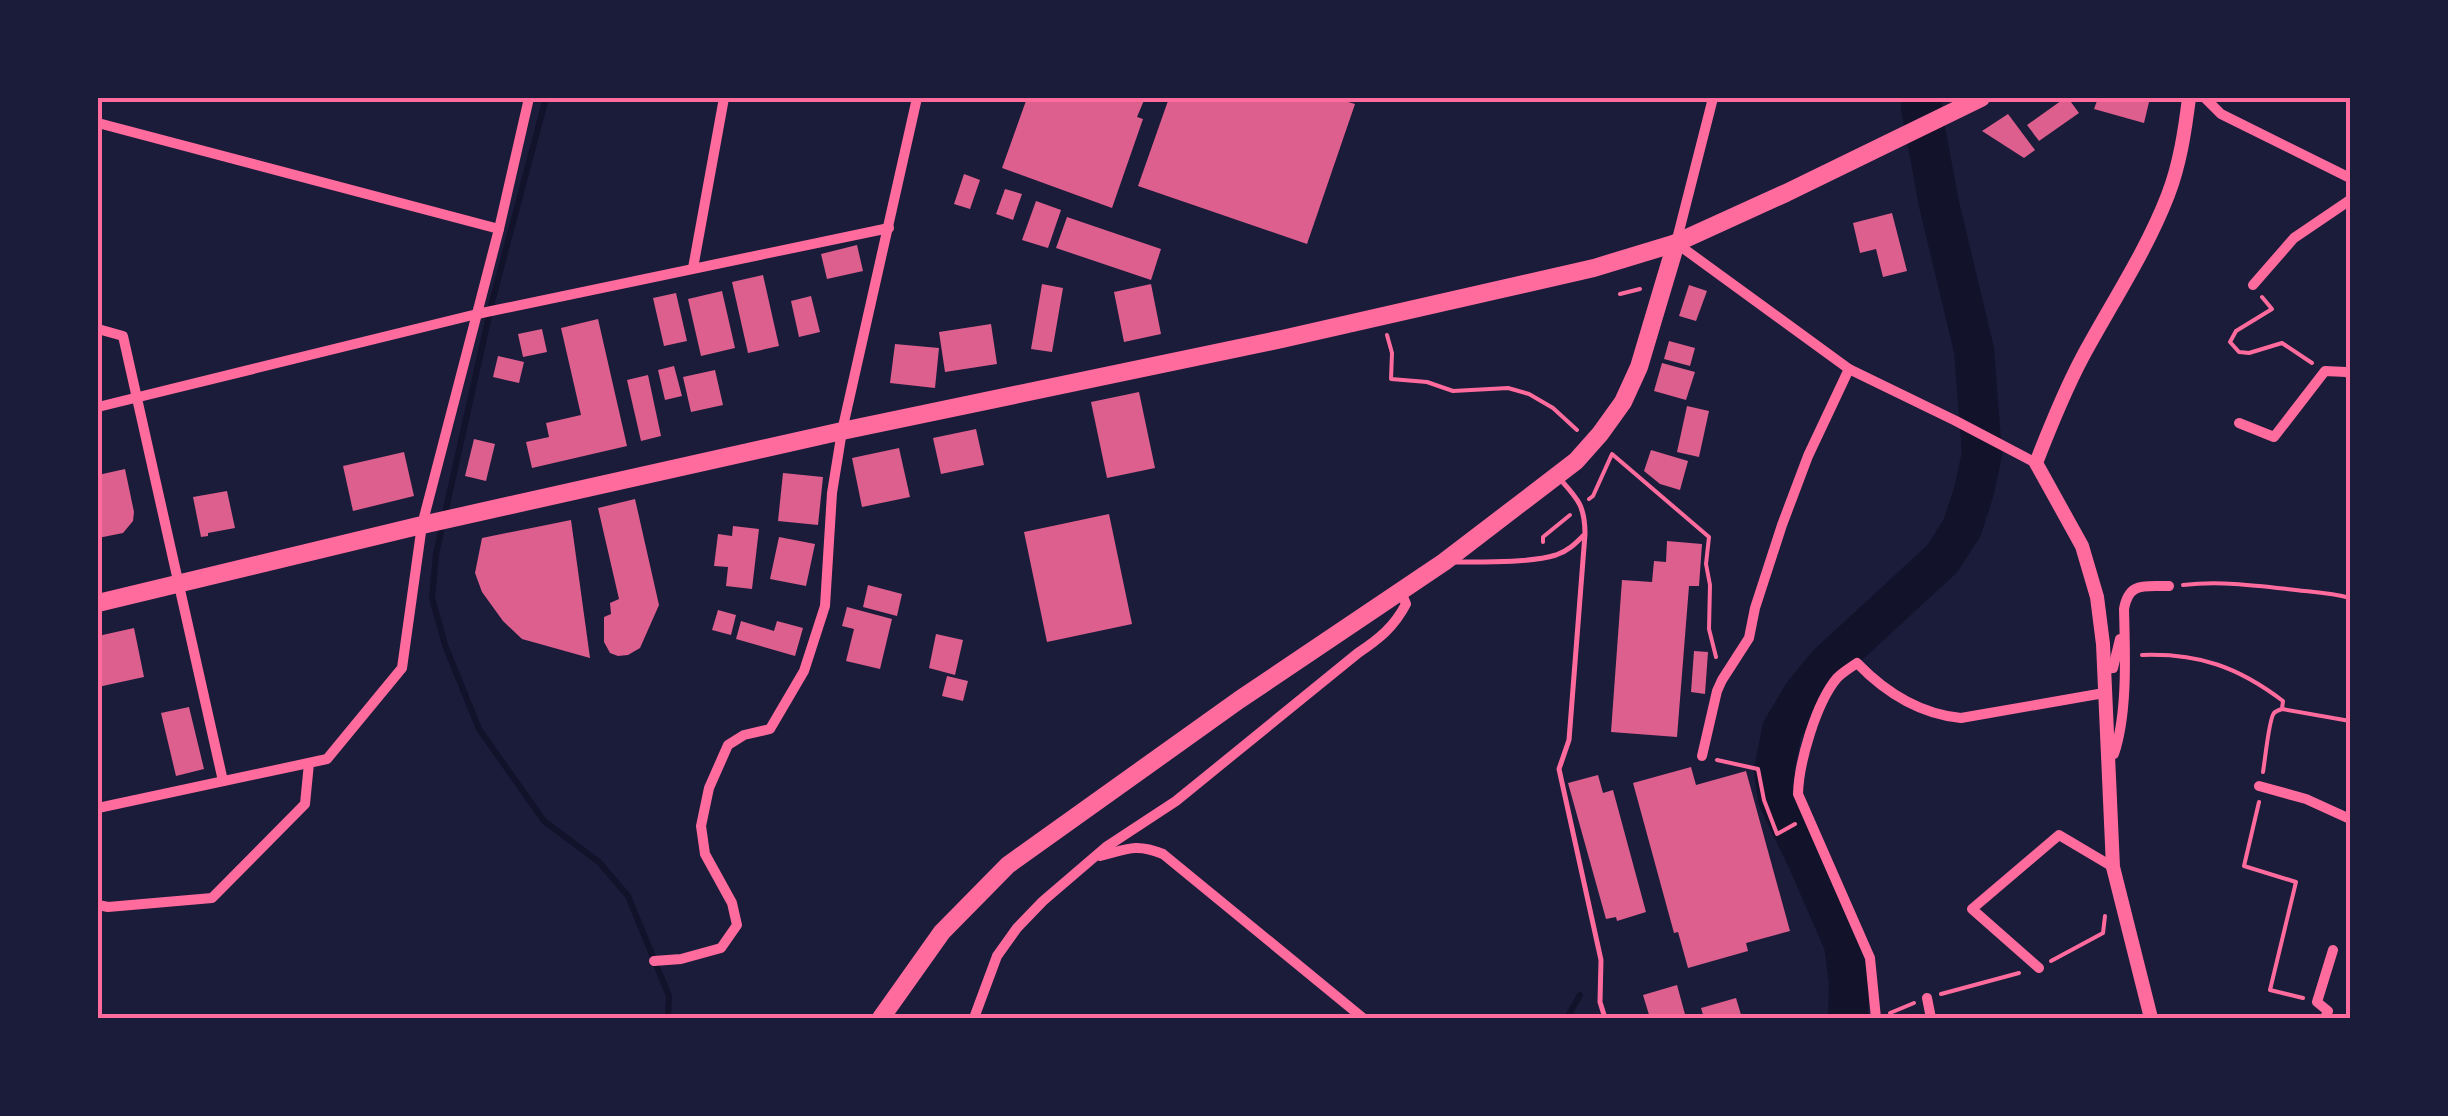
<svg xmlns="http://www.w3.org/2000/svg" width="2448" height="1116" viewBox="0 0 2448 1116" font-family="'Sofia Sans Condensed',sans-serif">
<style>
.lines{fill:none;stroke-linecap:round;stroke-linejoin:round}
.stream{stroke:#12122b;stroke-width:6}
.river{stroke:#12122b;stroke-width:40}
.building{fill:#dd5f8e}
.path{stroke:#ff6b9d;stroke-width:4}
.service{stroke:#ff6b9d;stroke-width:5}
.minor{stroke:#ff6b9d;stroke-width:10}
.secondary{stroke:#ff6b9d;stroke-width:14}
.trunk{stroke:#ff6b9d;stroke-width:18}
.neatline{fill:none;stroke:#ff6b9d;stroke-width:4}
</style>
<rect width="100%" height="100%" fill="#1b1b3a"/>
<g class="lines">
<g class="stream">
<polyline points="546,98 492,302 436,554 432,598 445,645 479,729 544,821 599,862 628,896 669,996 668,1018"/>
<polyline points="1567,1018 1580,995"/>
</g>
<polyline class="river" points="1848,1018 1849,983 1844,944 1806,857 1778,799 1774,771 1782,730 1802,696 1826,666 1942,559 1962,528 1974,491 1982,454 1974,350 1939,204 1921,107 1923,98"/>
</g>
<g class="building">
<polygon points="1027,98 1145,98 1137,117 1143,119 1112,208 1002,168"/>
<polygon points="1169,98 1335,98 1355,104 1307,244 1138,186"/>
<polygon points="2065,98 2068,98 2079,113 2039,141 2027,125"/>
<polygon points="2098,98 2150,98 2144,123 2094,109"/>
<polygon points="2008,114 2035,150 2024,158 1982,131"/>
<polygon points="964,174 980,180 970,209 954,204"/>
<polygon points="1005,189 1022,194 1013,220 996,214"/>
<polygon points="1036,201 1061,210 1048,248 1022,240"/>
<polygon points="1892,213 1907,271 1883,277 1876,249 1860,253 1853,223"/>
<polygon points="1067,217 1161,249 1151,280 1056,248"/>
<polygon points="857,245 863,271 827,279 821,254"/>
<polygon points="763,275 779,346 748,353 732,282"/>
<polygon points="1042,284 1063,288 1052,352 1031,349"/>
<polygon points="1151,284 1161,334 1124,342 1114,292"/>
<polygon points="1689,285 1707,291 1696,321 1679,316"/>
<polygon points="722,291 735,348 701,356 688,299"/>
<polygon points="676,293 687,341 664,346 653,298"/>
<polygon points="811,296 820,332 799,337 791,301"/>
<polygon points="598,319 627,446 532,468 526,442 549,437 546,423 581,415 561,328"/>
<polygon points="991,324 997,364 945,372 939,332"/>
<polygon points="542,329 547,352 523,357 518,334"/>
<polygon points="1669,341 1695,348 1690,366 1664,359"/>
<polygon points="895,344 939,348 935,388 890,383"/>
<polygon points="498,356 524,362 519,383 493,377"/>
<polygon points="1662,363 1695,372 1686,400 1654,391"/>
<polygon points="674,366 682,396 665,400 658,370"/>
<polygon points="715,370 723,405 691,412 683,377"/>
<polygon points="648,375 661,436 641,441 627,380"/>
<polygon points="1139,392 1155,468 1107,478 1091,402"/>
<polygon points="1687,406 1709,411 1699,457 1677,452"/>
<polygon points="976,429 984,465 941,474 933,438"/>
<polygon points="474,439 495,444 486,481 465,476"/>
<polygon points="899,448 910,497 862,507 852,458"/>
<polygon points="1651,450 1688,461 1680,490 1660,484 1644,471"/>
<polygon points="404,452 414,496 353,511 343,466"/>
<polygon points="125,469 134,512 133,521 123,533 98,538 98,475"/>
<polygon points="783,473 823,477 818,525 778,521"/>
<polygon points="227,491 235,528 208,533 208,536 201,537 193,497"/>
<polygon points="635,499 659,605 640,648 628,655 618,656 610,653 604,642 604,617 611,614 610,603 619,599 598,508"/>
<polygon points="1109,514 1132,624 1047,642 1024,532"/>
<polygon points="571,520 590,658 522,639 503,621 482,592 475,573 482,538"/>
<polygon points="733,526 759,529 752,589 726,586 728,567 714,566 718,534 732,536"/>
<polygon points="779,537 815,544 806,586 770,579"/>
<polygon points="1667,541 1702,544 1699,586 1689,586 1677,737 1611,732 1622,580 1652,582 1654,561 1666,562"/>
<polygon points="868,585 902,594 897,616 863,607"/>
<polygon points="847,607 892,619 880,669 846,661 854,629 842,626"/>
<polygon points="718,610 736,615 731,635 712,630"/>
<polygon points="741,621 774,631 777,621 803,628 795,656 736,639"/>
<polygon points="134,628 144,677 98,687 98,636"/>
<polygon points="936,634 963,640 955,675 929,668"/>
<polygon points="1694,651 1708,652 1705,694 1691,692"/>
<polygon points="947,676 968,681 963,701 942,696"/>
<polygon points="189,707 204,769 176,776 161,713"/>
<polygon points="1691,767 1696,785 1746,771 1790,931 1746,943 1748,951 1688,968 1678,932 1674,933 1633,783"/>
<polygon points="1598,775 1603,793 1613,790 1646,912 1617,921 1616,917 1606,919 1568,783"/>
<polygon points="1677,985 1686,1018 1650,1018 1643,995"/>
<polygon points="1736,998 1742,1018 1704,1018 1701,1008"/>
</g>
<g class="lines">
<g class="path">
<polyline points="1620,294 1640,289"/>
<polyline points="2262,297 2272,309 2236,331 2230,342 2239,352 2249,353 2282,343 2312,363"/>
<polyline points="1387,335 1392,353 1391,379 1427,382 1453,391 1508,388 1529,394 1553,408 1577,430"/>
<polyline points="1589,499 1593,496 1612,454 1709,537 1706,564 1710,585 1709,629 1716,657"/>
<polyline points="1543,542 1543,537 1570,515"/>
<path d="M 2183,585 C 2218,581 2252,585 2287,589 C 2309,592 2329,592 2350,598"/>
<path d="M 2142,655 C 2199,653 2238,667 2283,701 L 2282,709 C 2279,710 2276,711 2274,713 C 2269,718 2265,761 2263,772"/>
<polyline points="2282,709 2350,721"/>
<polyline points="1717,760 1758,769 1764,800 1777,834 1795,824"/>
<polyline points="2259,802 2244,866 2296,882 2270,990 2303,998"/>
<polyline points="2051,961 2103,933 2105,916"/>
<polyline points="1941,994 2019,973"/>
<polyline points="1890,1013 1914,1003"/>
</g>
<g class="service">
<path d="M 1560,479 C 1578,499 1585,506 1585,534 L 1569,740 L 1559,769 L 1601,960 L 1600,1002 L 1605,1018"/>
<path d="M 1456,562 C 1484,562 1530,563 1556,555 C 1568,551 1575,544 1583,536"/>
</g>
<g class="minor">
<polyline points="1713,98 1676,243 1849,369 1956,421 2036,463"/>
<polyline points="2205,98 2221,114 2350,178"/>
<polyline points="98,123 499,229"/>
<polyline points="693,268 724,98"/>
<polyline points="2253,285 2294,238 2350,200"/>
<polyline points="98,329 123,336 223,781"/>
<polyline points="98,407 477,314 889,228"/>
<polyline points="2239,423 2274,437 2325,371 2346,372 2350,374"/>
<polyline points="2104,669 2113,668 2120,639"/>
<polyline points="1702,756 1717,691 1722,680 1749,638 1755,608 1782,525 1808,456 1849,369"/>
<path d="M 2107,756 L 2114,754 C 2128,713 2125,652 2124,609 C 2129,581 2145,587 2169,586"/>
<polyline points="2259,786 2306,799 2350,819"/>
<polyline points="98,808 327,759 402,668 422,525 499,229 529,98"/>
<path d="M 1100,856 C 1127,849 1136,843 1163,854 L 1363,1018"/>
<polyline points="98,905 108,907 212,898 305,804 309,763"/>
<polyline points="654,961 681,959 721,948 737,925 732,903 705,854 701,826 709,788 728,745 744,735 770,729 804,671 825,606 832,493 842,431 917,98"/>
<polyline points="2039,968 1972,909 2059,835 2113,867"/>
<polyline points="1927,998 1931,1018"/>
<path d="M 974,1018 L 997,956 L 1017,928 L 1043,901 L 1106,847 L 1176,801 L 1358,653 C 1379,639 1394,627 1406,604 L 1401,592"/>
<path d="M 1876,1018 L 1870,958 L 1798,794 C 1799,762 1816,703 1837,678 C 1843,672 1850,668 1857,663 C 1886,693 1919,714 1961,718 L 2104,693"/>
<polyline points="2325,1018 2328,1011 2317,1002 2333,950"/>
</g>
<path class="secondary" d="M 2151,1018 L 2113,867 L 2103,644 L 2097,597 L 2082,546 L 2036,463 C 2050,427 2064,392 2082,358 C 2111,304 2146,252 2168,195 C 2180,164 2185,130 2189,98"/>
<g class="trunk">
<polyline points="98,603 422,525 842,431 1282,339 1594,268 1676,243 1786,193 1981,98"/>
<polyline points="881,1018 942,932 1008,865 1239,700 1444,562 1576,461 1600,434 1623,402 1639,367 1676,243"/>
</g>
</g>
<rect width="2448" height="1116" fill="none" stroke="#1b1b3a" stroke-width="200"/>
<rect x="100" y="100" width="2248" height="916" class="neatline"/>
</svg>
